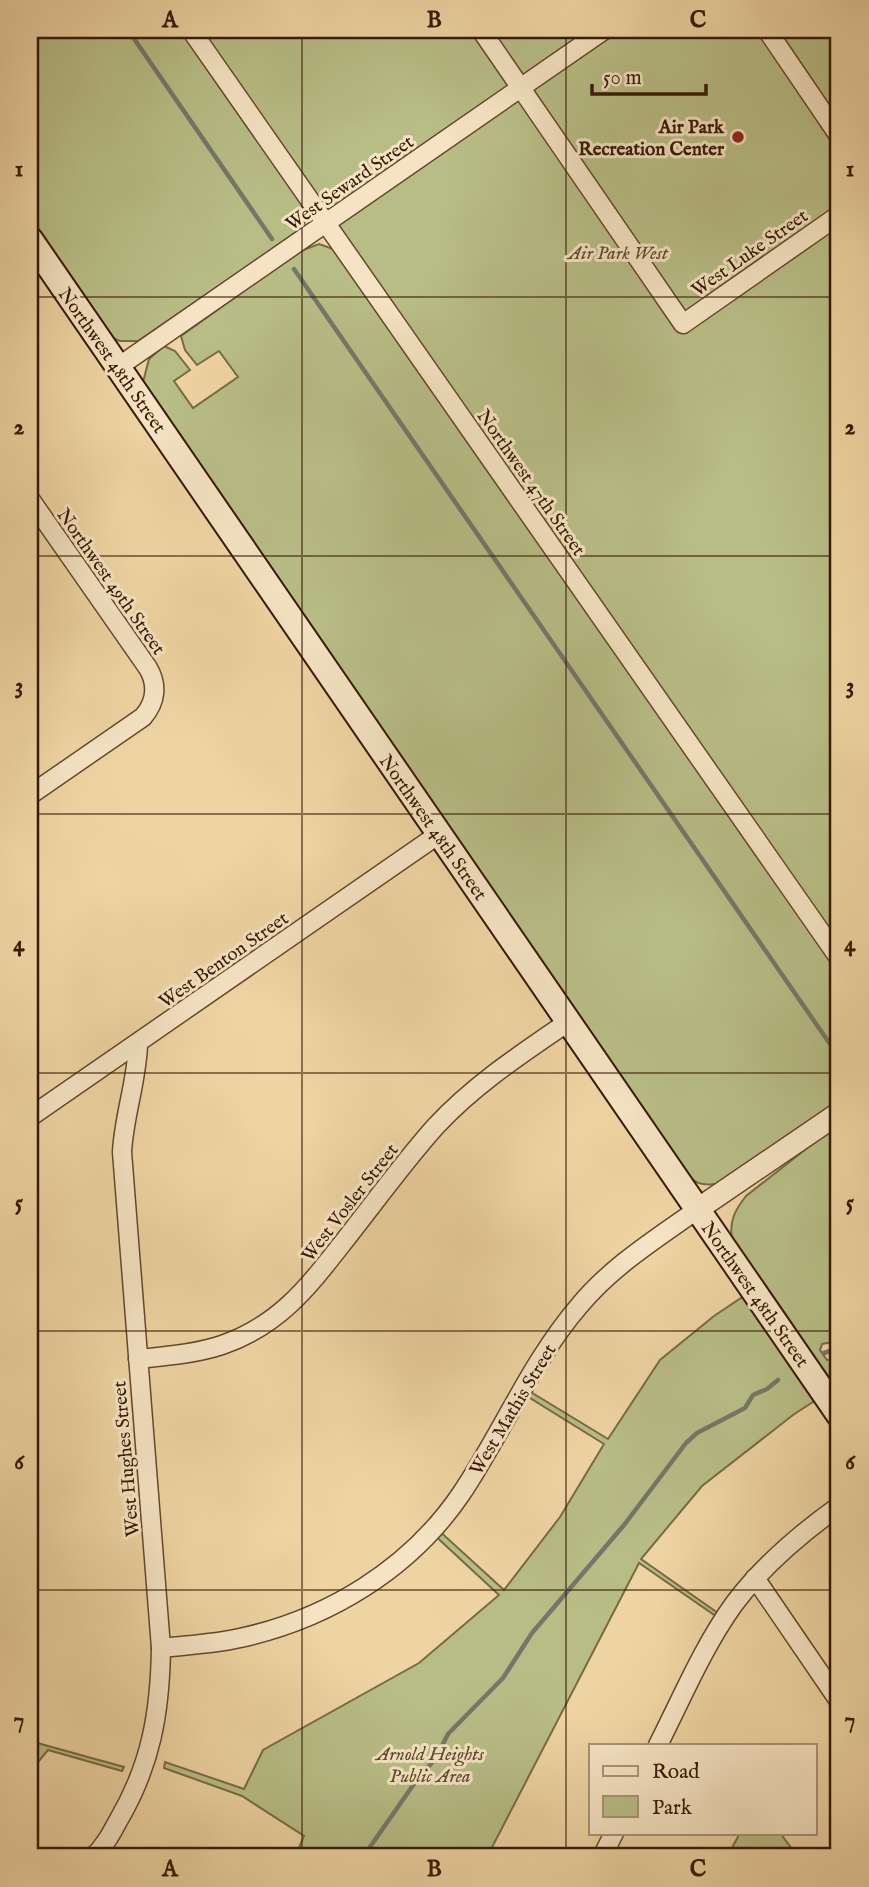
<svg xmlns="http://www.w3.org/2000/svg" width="869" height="1887" viewBox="0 0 869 1887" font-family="'IM FELL English',serif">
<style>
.green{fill:#b8bd86;stroke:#776b44;stroke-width:2}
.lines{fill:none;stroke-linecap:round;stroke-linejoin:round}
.stream{stroke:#74776b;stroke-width:4.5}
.minor-casing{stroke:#64482b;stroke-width:21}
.tertiary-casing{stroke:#64482b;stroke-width:24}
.secondary-casing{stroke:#361903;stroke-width:28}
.minor{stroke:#f5e3c3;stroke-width:18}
.tertiary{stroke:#f5e3c3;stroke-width:21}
.secondary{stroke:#f5e3c3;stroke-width:24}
.grid{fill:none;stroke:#361903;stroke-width:2;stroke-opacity:0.55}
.poi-dot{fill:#8f2418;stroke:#f5e3c3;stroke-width:2.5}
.labels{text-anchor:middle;stroke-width:6;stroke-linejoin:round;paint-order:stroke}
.poi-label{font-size:19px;font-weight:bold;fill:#361903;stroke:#f5e3c3;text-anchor:end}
.street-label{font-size:19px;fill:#361903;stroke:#f5e3c3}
.park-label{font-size:19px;font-style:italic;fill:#5d4a2a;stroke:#f5e3c3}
.neatline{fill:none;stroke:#361903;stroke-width:2.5}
.grid-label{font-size:23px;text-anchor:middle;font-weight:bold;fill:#361903}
</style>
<rect width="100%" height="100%" fill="#efd4a3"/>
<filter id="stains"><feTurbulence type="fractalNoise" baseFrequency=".00286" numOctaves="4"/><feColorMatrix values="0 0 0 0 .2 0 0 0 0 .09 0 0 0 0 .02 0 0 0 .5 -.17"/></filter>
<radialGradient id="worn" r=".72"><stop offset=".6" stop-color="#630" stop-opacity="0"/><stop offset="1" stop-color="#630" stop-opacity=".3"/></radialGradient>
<g class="green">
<path d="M 30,30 L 184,30 L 305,207 C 307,218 306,223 299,231 L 138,341 L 120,341 L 110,337 L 44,242 L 30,216 Z"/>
<polygon points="191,30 839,30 839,958"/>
<path d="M 319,244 L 336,250 L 839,974 L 839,1101 L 717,1184 C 699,1186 695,1183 682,1170 L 143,382 L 149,359 L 164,346 L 175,351 L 190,370 L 174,381 L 193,408 L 238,377 L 219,351 L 197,365 L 185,350 L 181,336 L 298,252 Z"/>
<path d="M 839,1123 L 839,1341 L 822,1344 L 820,1350 L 827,1360 L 839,1359 L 839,1396 L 732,1239 C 729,1221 735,1210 746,1196 Z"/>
<polygon points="753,1290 825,1394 793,1415 702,1486 641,1559 725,1618 723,1621 639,1563 487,1857 295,1857 304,1836 242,1796 164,1768 165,1762 244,1789 263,1750 419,1663 499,1595 430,1531 435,1527 504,1590 560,1517 604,1444 522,1393 524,1388 608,1439 660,1360 714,1316"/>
<polygon points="30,1741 124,1767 122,1771 48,1750 30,1772"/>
<polygon points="740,1833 780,1833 798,1857 727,1857"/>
</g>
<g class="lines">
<g class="stream">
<polyline points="128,30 272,239"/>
<polyline points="294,269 839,1057"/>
<polyline points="824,1353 839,1348"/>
<polyline points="363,1857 416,1781 436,1758 448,1734 503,1678 532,1633 624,1525 686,1443 697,1433 745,1408 753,1395 767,1389 778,1380"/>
</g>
<g class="minor-casing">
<g id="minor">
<polyline points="191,30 839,958"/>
<polyline points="481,30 683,324 839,215"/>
<polyline points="767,30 839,136"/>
<polyline points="118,367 604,30"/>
<path d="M 30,499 L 148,668 C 158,685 156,702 143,717 L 30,795"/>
<polyline points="30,1117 439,834"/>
<path d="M 138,1359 C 166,1356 195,1354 222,1345 C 280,1325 309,1286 345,1240 C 375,1202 403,1163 435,1127 C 474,1085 521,1054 568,1022"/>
<polyline points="755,1578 839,1701"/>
<path d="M 161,1648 C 187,1645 214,1644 240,1638 C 328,1619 410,1569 461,1494 C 502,1433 531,1362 579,1306 C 612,1266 656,1239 698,1209"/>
<path d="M 658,1745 C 682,1698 703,1647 734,1604 C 763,1565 800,1534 839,1506"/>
<path d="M 93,1857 C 104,1847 111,1834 118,1821 C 151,1765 160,1713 161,1648 L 122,1152 C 124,1115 137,1081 138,1044"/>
<polyline points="602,1857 614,1833"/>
</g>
</g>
<g class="tertiary-casing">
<polyline id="tertiary" points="698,1209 839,1113"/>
</g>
<g class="secondary-casing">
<polyline id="secondary" points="30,239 839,1415"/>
</g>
<use href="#minor" class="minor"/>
<use href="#tertiary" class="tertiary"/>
<use href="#secondary" class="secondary"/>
</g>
<path class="grid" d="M 302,30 L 302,1857M 566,30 L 566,1857M 30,297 L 839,297M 30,556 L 839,556M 30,814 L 839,814M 30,1073 L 839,1073M 30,1331 L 839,1331M 30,1590 L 839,1590"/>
<circle class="poi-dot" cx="738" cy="137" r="7"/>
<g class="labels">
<g class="poi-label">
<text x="724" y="133">Air Park<tspan x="724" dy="22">Recreation Center</tspan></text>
</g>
<g class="street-label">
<text transform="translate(349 182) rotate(-35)" y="7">West Seward Street</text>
<text transform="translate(749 252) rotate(-35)" y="7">West Luke Street</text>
<text transform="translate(113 360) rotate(55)" y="7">Northwest 48th Street</text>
<text transform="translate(532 482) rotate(55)" y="7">Northwest 47th Street</text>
<text transform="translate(112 581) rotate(55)" y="7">Northwest 49th Street</text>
<text transform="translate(434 827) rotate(55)" y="7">Northwest 48th Street</text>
<text transform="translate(223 959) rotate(-35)" y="7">West Benton Street</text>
<text transform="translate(349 1202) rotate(-52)" y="7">West Vosler Street</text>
<text transform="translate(756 1294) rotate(55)" y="7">Northwest 48th Street</text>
<text transform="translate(512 1409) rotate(-59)" y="7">West Mathis Street</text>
<text transform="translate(125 1459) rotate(-95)" y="7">West Hughes Street</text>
</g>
<g class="park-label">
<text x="618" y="259">Air Park West</text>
<text x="430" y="1760">Arnold Heights<tspan x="430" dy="22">Public Area</tspan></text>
</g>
</g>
<rect width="869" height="1887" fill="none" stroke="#efd4a3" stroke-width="77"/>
<rect x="589" y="1744" width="228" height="91" fill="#f5e3c3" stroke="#a99276" stroke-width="2"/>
<rect x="603" y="1766" width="35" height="10" fill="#f5e3c3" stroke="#a99276" stroke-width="2"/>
<text x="652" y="1778" font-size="21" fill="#361903">Road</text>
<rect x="603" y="1796" width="35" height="21" fill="#b8bd86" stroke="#a99276" stroke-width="2"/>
<text x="652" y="1814" font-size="21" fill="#361903">Park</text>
<path d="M592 84v10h114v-10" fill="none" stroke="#361903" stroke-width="3.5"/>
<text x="603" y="84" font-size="21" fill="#361903" stroke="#f5e3c3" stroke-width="5" paint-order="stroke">50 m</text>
<rect x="38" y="38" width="792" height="1810" class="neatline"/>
<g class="grid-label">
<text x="170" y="27">A</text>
<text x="434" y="27">B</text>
<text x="698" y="27">C</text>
<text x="19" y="176">1</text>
<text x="850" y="176">1</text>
<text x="19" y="434">2</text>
<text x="850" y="434">2</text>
<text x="19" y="693">3</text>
<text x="850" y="693">3</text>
<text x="19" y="951">4</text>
<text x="850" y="951">4</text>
<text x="19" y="1210">5</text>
<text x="850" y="1210">5</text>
<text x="19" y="1469">6</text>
<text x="850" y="1469">6</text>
<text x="19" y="1727">7</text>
<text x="850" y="1727">7</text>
<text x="170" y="1876">A</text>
<text x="434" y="1876">B</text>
<text x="698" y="1876">C</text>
</g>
<rect width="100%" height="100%" filter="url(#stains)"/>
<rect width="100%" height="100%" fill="url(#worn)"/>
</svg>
